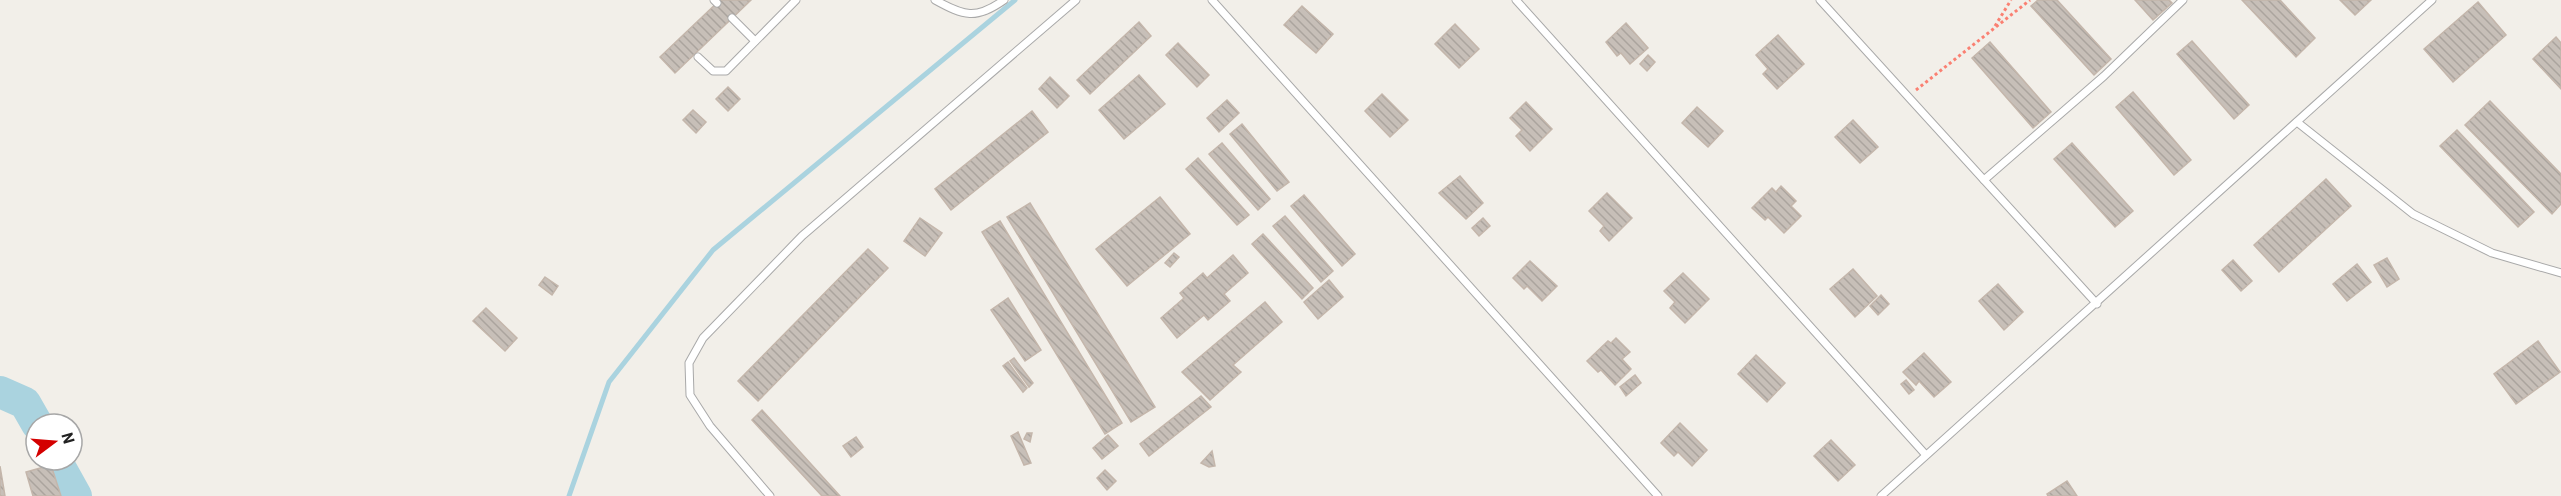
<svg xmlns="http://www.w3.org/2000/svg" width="2561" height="496" viewBox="0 0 2561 496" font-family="Barlow,sans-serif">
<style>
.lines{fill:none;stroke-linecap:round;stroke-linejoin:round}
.stream{stroke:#aad3df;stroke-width:5}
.river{stroke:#aad3df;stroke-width:32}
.building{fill:url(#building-back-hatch);stroke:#c4b6ab;stroke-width:1.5}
.service-casing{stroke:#a9a9a9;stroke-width:9}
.path{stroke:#fa8072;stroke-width:3;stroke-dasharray:3 3;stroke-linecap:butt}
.service{stroke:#fff;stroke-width:7}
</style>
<defs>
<pattern id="building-back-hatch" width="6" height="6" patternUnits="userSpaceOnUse" patternTransform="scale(1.5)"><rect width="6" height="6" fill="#c7bfb8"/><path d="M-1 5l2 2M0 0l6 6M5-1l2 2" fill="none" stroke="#aba49e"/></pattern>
</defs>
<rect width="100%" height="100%" fill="#f2efe9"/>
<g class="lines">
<polyline class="stream" points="569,496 609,382 713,250 1015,0"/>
<g class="river">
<polyline points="0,392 25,403 37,424"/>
<polyline points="56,460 76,496"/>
</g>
</g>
<g class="building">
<polygon points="720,0 751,0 675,73 660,57"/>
<polygon points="2038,0 2057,0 2111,59 2094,75 2031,6"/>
<polygon points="2135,0 2169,0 2172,3 2153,20"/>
<polygon points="2242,0 2280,0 2315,38 2296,57"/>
<polygon points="2340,0 2371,0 2355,15"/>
<polygon points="2478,2 2506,35 2453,82 2424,49"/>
<polygon points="1302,6 1333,34 1316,53 1284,25"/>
<polygon points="1139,22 1151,36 1090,94 1077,80"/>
<polygon points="1626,23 1648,48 1630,64 1621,53 1617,56 1606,42"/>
<polygon points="1455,24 1479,49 1459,68 1435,44"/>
<polygon points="1778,35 1804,64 1777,89 1763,74 1768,69 1756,55"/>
<polygon points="2556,37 2561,43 2561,89 2533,59"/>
<polygon points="2192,41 2249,105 2234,119 2177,54"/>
<polygon points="1990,42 2051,112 2033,128 1972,58"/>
<polygon points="1178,43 1209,75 1197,87 1166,55"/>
<polygon points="1648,55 1655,62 1647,71 1640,64"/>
<polygon points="1139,75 1165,104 1124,139 1099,110"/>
<polygon points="1050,77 1069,96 1057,108 1039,89"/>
<polygon points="728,87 740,99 728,111 716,99"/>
<polygon points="2133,92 2191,160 2174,175 2116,107"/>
<polygon points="1382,94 1408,120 1390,137 1365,111"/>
<polygon points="1227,100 1239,113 1219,132 1207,118"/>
<polygon points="2490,101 2561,174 2561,204 2552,214 2465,125"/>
<polygon points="1526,102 1552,129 1530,151 1516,136 1522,130 1510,118"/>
<polygon points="1697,107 1723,131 1708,147 1682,123"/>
<polygon points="693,110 706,122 696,133 683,120"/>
<polygon points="1032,111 1048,132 951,210 935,189"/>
<polygon points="1853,120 1878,147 1860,163 1835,137"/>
<polygon points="1242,124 1289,182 1277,191 1230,134"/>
<polygon points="2457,130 2534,212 2518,227 2440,146"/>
<polygon points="1222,143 1270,199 1258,210 1209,154"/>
<polygon points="2072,143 2133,211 2115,227 2054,159"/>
<polygon points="1198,158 1249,215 1237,225 1186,169"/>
<polygon points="1460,176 1483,203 1466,219 1439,193"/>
<polygon points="2326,179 2351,206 2279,272 2254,245"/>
<polygon points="1781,186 1796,201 1791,206 1801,216 1784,233 1768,217 1765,220 1752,208 1772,188 1776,192"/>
<polygon points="1607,193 1632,218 1609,241 1600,231 1604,226 1589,211"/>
<polygon points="1304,195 1355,254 1342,266 1291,206"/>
<polygon points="1160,197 1190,234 1127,286 1096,249"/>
<polygon points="1030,203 1155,407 1131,422 1007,217"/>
<polygon points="1285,216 1333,271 1321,282 1273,226"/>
<polygon points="920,218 942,233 925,256 904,241"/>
<polygon points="1483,218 1490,226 1479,236 1472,228"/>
<polygon points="1000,221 1122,423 1105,434 982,232"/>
<polygon points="1263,234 1313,288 1302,299 1252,244"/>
<polygon points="868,249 888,268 758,401 738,381"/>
<polygon points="1174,253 1179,257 1170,267 1165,263"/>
<polygon points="1233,255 1248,273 1224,294 1230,301 1208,320 1204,315 1177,338 1161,318 1184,298 1180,293 1203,273 1207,278"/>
<polygon points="2387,258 2399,279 2387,287 2374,265"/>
<polygon points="2233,260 2252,281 2241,291 2222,270"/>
<polygon points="1530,261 1557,286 1542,301 1527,286 1524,289 1513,278"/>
<polygon points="2357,264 2371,282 2347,301 2333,284"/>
<polygon points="1853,269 1877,296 1855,317 1830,289"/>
<polygon points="1683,273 1709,299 1685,323 1670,308 1675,302 1664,291"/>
<polygon points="545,277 558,286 552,295 539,285"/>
<polygon points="1329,280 1343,297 1318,319 1304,302"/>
<polygon points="1998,284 2023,312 2004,330 1979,301"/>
<polygon points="1881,295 1889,304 1878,315 1870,306"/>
<polygon points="1008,298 1041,350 1025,361 991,310"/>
<polygon points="1265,302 1282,322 1233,365 1241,372 1210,400 1182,372"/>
<polygon points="486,308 517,338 505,351 473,321"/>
<polygon points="1616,338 1630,352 1622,359 1631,369 1615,385 1601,370 1598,372 1587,361 1608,341 1611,343"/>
<polygon points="2538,341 2560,372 2516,404 2494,374"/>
<polygon points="1924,353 1951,382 1934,397 1919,381 1916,385 1903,372"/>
<polygon points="1756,355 1785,383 1767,402 1738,374"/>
<polygon points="1014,358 1033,383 1029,387 1010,361"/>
<polygon points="1008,362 1027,388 1023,392 1003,366"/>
<polygon points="1635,375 1641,383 1626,396 1620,387"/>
<polygon points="1906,380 1914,390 1909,394 1901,384"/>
<polygon points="1201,396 1211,407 1149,456 1140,444"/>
<polygon points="762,410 840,496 822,496 752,420"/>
<polygon points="1680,423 1707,450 1692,466 1678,452 1674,456 1661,443"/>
<polygon points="1018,432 1031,463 1024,465 1011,436"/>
<polygon points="1027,433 1032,433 1030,442 1024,439"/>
<polygon points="1108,435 1118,446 1102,459 1093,448"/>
<polygon points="856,437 863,447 851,457 843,446"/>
<polygon points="1831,440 1855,465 1838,481 1814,456"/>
<polygon points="1212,451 1215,466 1209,467 1201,463"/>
<polygon points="51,465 61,496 33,496 26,472"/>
<polygon points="0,466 5,496 0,496"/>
<polygon points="1105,470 1116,481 1107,490 1097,478"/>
<polygon points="2067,481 2077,496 2048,496 2047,494"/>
</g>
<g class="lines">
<g class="service-casing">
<g id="service">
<polyline points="714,0 717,3"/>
<path d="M 935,0 C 964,16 976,20 1004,0"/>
<polyline points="1212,0 1658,496"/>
<polyline points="1516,0 1925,454"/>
<polyline points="1820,0 2097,304"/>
<polyline points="732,18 755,41"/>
<polyline points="698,57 713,71 726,71 796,0"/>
<polyline points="2297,122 2413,214 2492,253 2561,273"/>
<polyline points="1984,180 2104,76 2183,0"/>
<polyline points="770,496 710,426 690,395 689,363 703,338 802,236 1076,0"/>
<polyline points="1881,496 2432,0"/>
</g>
</g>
<g class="path">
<polyline points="1995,26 2011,0"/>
<polyline points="1916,90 2030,0"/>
</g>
<use href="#service" class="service"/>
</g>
<g transform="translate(54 442) rotate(74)"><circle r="28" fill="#ffffff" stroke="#a7a7a7" stroke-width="1.5"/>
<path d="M0-4.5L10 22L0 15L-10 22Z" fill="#d40000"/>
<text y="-9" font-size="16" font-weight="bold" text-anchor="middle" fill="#222222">N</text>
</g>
</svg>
